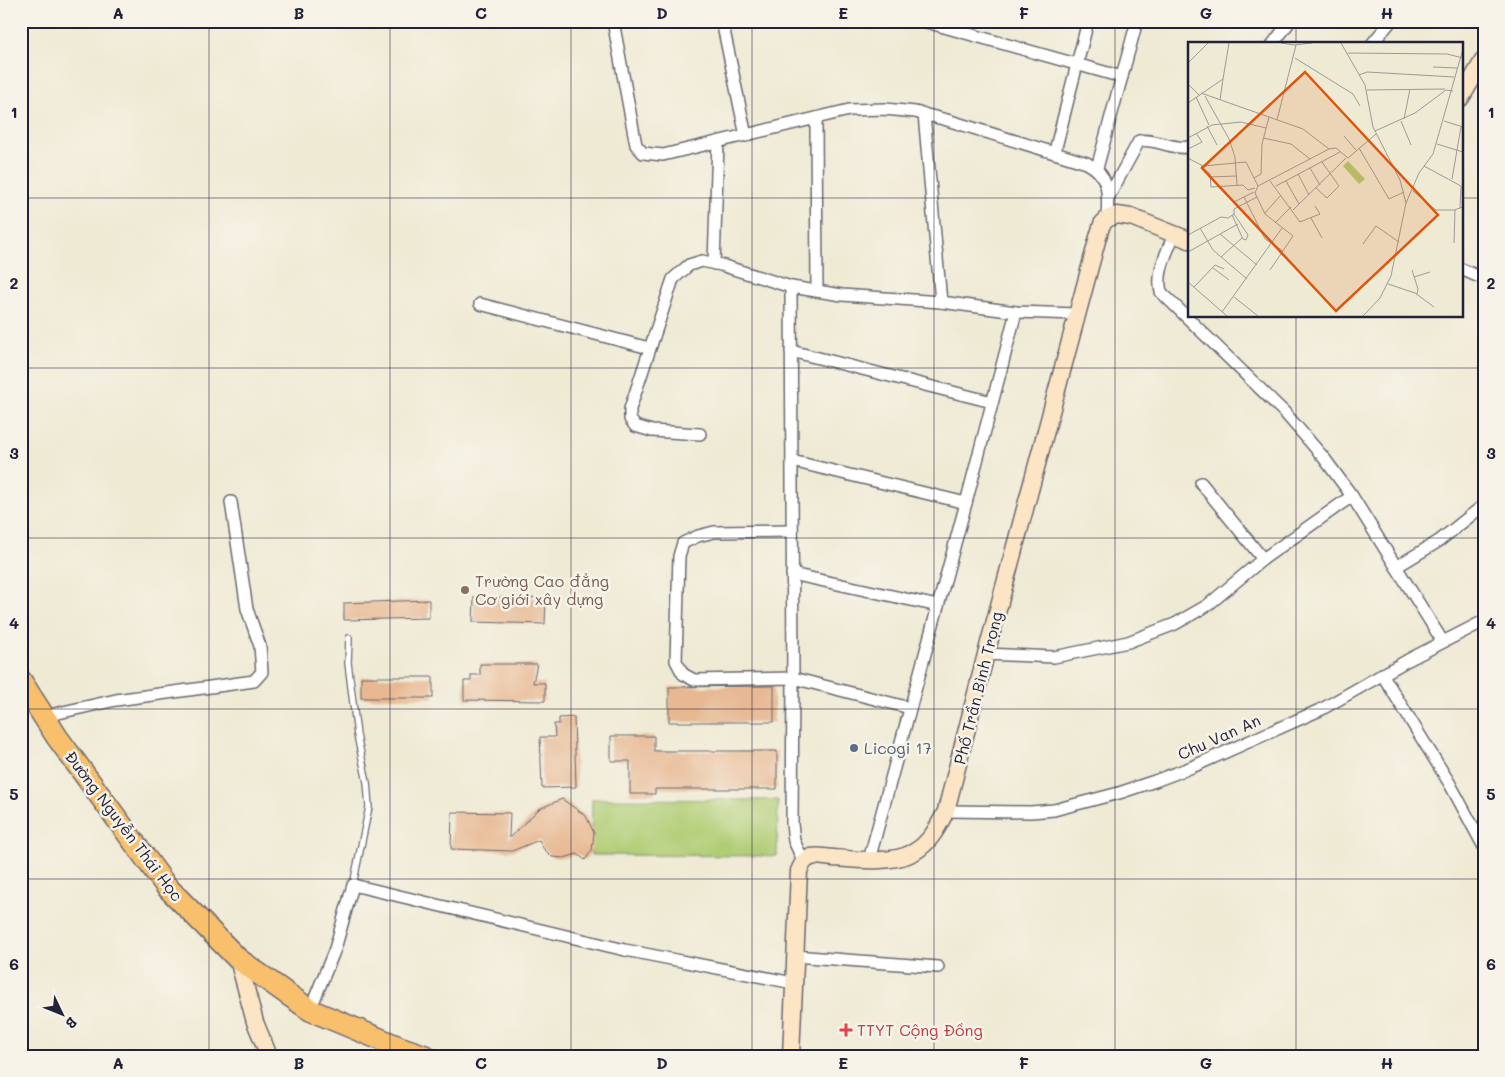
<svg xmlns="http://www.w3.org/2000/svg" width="1505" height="1077" viewBox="0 0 1505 1077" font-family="Mali,sans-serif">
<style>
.green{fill:#b0cd74;stroke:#697858}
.building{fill:#e7b892}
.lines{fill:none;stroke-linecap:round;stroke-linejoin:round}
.lane-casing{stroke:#6a6871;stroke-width:8}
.street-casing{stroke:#6a6871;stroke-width:14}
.secondary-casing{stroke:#6a6871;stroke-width:19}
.highway-casing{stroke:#6a6871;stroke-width:24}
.lane{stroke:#fff;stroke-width:5.5}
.street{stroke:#fff;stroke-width:11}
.secondary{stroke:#fce5c4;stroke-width:16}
.highway{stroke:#f8bf6c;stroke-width:21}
.grid{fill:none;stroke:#22223b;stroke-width:1;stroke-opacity:0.55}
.education-dot{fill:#8d6e63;stroke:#f7f3e8;stroke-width:2}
.service-dot{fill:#5c6f8a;stroke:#f7f3e8;stroke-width:2}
.health-dot{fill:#e0444e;stroke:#f7f3e8;stroke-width:2}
.labels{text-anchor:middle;stroke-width:5;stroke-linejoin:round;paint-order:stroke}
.education-label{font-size:16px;fill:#785e54;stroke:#f7f3e8;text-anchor:start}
.street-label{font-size:16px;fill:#22223b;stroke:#f7f3e8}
.service-label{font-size:16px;fill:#4e5e75;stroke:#f7f3e8;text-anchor:start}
.health-label{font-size:16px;fill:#be3a42;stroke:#f7f3e8;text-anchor:start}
.inset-road{fill:none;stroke:#9d9a97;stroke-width:1}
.view{fill:#de560e;fill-opacity:0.15;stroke:#de560e;stroke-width:2.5}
.inset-edge{fill:none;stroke:#22223b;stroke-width:2.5}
.neatline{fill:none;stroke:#22223b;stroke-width:2}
.grid-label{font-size:16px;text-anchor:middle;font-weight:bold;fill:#22223b}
</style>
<rect width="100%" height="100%" fill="#f7f3e8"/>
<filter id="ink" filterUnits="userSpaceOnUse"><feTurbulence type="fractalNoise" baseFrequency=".02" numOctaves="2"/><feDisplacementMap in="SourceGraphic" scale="10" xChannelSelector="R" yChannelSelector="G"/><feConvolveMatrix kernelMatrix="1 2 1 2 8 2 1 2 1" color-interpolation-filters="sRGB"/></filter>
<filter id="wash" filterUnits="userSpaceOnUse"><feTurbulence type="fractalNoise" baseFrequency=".0096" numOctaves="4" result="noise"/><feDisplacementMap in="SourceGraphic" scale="20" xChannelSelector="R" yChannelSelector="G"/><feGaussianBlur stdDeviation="1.12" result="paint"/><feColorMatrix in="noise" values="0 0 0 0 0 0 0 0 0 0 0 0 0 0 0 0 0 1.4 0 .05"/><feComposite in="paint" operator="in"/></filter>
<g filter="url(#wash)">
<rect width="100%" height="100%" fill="#efead4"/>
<polygon class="green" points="592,799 778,800 777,856 591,855"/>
<g id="blocks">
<g class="building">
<polygon points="474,597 546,598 545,624 473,622"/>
<polygon points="429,600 429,618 344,620 344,603"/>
<polygon points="480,664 537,664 533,683 545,683 545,701 464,700 464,681 471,681 471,675 480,675"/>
<rect x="361" y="677" width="72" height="21"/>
<polygon points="774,686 774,722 669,722 669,687"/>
<polygon points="574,717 576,787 542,788 540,737 555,737 554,724 559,724 559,718"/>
<polygon points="611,736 654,736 654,751 777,751 777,789 655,789 655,794 630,794 630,761 611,761"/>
<polygon points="562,799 586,816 594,833 592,850 585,860 577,854 564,858 552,857 543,848 539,840 512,851 451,849 452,812 510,813 509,838 539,809"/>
</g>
</g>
</g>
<g filter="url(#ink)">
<use href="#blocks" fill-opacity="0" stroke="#6a6871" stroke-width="1"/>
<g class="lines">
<g class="lane-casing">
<polyline id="lane" points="349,638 348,663 357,735 367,782 369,807 353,885"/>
</g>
<g class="street-casing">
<g id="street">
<path d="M 613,21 L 636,145 L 643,153 L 663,155 L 849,110 L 885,109 L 915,112 L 947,120 L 1087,163 C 1111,176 1108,195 1107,219"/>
<polyline points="722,21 746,136"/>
<polyline points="923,21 1122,77"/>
<polyline points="1273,44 1290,21"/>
<polyline points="1372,44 1391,21"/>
<polyline points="924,114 941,302"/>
<polyline points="816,118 817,291"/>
<polyline points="1055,151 1088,21"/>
<polyline points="1097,168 1137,21"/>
<path d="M 1108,198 L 1139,141 C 1156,138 1172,150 1189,147"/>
<path d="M 1174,234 C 1167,253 1156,272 1161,292 L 1285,413 L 1324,458 L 1352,496 L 1443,642"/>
<polyline points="714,264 718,142"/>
<polyline points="1461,269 1484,279"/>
<polyline points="791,287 793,678 792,824 794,841 804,862"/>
<polyline points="480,304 649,348"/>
<polyline points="791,351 992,402"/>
<polyline points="700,434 652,431 635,426 630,419 630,409 673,279 689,265 702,261 721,265 791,287 842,295 941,302 1016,312 1077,314"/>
<polyline points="792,461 966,503"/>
<polyline points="1201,483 1263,559"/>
<polyline points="792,531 714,532 698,536 683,543 679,556 676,661 683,674 694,680 793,678 910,708"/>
<polyline points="1396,567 1439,541 1484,505"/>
<polyline points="792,574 938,606"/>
<polyline points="986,654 1054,657 1128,642 1175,624 1208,605 1263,559 1352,496"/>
<polyline points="1382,674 1450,784 1484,847"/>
<polyline points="45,716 116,700 254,681 262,672 260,646 247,609 231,502"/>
<polyline points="946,811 1031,812 1054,810 1119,793 1155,781 1192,767 1322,709 1408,660 1484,621"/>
<polyline points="869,860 966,503 1016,312"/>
<polyline points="794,956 938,967"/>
<polyline points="310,1010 335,949 353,885 625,950 793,983"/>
</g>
</g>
<g class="secondary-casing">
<g id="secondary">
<polyline points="1461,98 1484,59"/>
<polyline points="238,959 255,1022 269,1056"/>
<path d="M 791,1056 L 799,871 C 802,864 804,860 811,857 C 818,855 827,858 834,858 C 857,860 893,864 914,852 C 930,843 938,827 946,811 L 986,654 L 1098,237 L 1102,224 L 1107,219 L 1117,215 L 1131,217 L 1189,240"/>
</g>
</g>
<g class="highway-casing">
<polyline id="highway" points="21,681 57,737 166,886 238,959 310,1010 399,1047 425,1056"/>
</g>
<use href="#lane" class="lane"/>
<use href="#street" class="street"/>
<use href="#secondary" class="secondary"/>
<use href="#highway" class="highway"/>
</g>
</g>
<path class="grid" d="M 209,21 L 209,1056M 390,21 L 390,1056M 571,21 L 571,1056M 752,21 L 752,1056M 934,21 L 934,1056M 1115,21 L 1115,1056M 1296,21 L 1296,44M 21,198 L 1189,198M 1461,198 L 1484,198M 1296,316 L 1296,1056M 21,368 L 1484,368M 21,538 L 1484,538M 21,709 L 1484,709M 21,879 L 1484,879"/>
<circle class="education-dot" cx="465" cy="590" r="5"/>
<circle class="service-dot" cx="854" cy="748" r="5"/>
<path class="health-dot" d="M843.5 1022.5h5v5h5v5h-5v5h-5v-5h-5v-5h5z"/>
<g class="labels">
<g class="education-label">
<text x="475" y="587">Trường Cao đẳng<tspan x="475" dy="18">Cơ giới xây dựng</tspan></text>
</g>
<g class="street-label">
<text transform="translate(978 688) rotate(-76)" y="6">Phố Trần Bình Trọng</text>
<text transform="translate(1219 737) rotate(-24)" y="6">Chu Van An</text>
<text transform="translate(124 826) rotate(53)" y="6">Đường Nguyễn Thái Học</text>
</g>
<g class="service-label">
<text x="864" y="754">Licogi 17</text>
</g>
<g class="health-label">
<text x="857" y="1036">TTYT Cộng Đồng</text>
</g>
</g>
<g transform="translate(1188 42)">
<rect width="275" height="275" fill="#efead4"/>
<path d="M 160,119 L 177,137 L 171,142 L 155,124 Z" fill="#b0cd74"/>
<path class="inset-road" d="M 93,1 L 106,3 L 124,1M 153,1 L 177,43 L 185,85 L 212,138 L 218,161 L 203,234 L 192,256 L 175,274M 160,11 L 259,12 L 275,16M 107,16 L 165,52 L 172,64M 0,21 L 20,1M 245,25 L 269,26M 171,33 L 179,30 L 266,35M 0,42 L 11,53M 179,48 L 257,47M 13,51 L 115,87 L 141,107M 17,54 L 41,97 L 47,115 L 49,143M 8,55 L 21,83M 32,58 L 35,37M 0,61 L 35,37 L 41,1M 216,77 L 222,47M 89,78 L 108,3M 213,79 L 223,103M 256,79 L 275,85M 19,84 L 29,103M 187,89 L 227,71 L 258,48 L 265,49M 156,94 L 168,108M 0,96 L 24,83 L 53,80 L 78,86M 75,96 L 103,102 L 122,117M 249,102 L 275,110M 171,106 L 201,157 L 216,150M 0,107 L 14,100 L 8,91M 0,116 L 15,124 L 58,120 L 70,144M 13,124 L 22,132 L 23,145 L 55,143 L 60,148 L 67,146M 236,124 L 273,144 L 272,166M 122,126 L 132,143M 110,132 L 121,153M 22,135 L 48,134M 66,136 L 73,132 L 74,102 L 81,75M 264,137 L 273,85M 82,139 L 112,180 L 132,172 L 127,164M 98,139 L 111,162M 70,144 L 141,107 L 148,106 L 160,116 L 188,92M 70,144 L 67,151 L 77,172 L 105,194 L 82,228M 88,144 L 152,110M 128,146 L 139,156 L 151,144 L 134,120M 225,149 L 248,168 L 266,168 L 275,165M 56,155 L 77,197 L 95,209M 46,160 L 66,150M 218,161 L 231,131 L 245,112 L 275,7M 105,168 L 158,116M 77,171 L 93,153M 44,173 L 55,197 L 58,198 L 60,193 L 46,172M 123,176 L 134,196M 87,181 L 103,165M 12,186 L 25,208 L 59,237M 32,192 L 69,223M 0,193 L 33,175 L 40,176 L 46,172 L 46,167 L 69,155M 266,201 L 267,168M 175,202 L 188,184 L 211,200M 0,210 L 50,182M 33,215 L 54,196M 25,226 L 41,238M 224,228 L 230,247 L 229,252M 226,235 L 242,230M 0,240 L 39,274M 200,242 L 227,251 L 246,265M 6,245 L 27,223 L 36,227M 46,255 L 70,274M 34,270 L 94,186"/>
<path class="view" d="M 117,30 L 250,173 L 148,269 L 14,126 Z"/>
<rect width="275" height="275" class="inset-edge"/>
</g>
<rect width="1505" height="1077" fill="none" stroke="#f7f3e8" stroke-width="55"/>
<g transform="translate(62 1014) rotate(133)" stroke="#f7f3e8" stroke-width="4" paint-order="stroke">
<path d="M0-4L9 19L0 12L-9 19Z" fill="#22223b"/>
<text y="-8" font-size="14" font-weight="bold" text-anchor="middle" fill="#22223b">B</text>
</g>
<rect x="28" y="28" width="1450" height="1022" class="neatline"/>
<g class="grid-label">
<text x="118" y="19">A</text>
<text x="299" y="19">B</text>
<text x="481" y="19">C</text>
<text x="662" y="19">D</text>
<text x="843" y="19">E</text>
<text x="1024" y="19">F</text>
<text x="1206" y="19">G</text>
<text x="1387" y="19">H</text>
<text x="14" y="118">1</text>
<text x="1491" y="118">1</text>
<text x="14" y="289">2</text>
<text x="1491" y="289">2</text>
<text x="14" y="459">3</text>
<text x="1491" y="459">3</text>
<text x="14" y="629">4</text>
<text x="1491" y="629">4</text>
<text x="14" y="800">5</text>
<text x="1491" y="800">5</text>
<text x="14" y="970">6</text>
<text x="1491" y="970">6</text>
<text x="118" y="1069">A</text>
<text x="299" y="1069">B</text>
<text x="481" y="1069">C</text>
<text x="662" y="1069">D</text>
<text x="843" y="1069">E</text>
<text x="1024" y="1069">F</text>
<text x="1206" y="1069">G</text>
<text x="1387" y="1069">H</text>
</g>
</svg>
